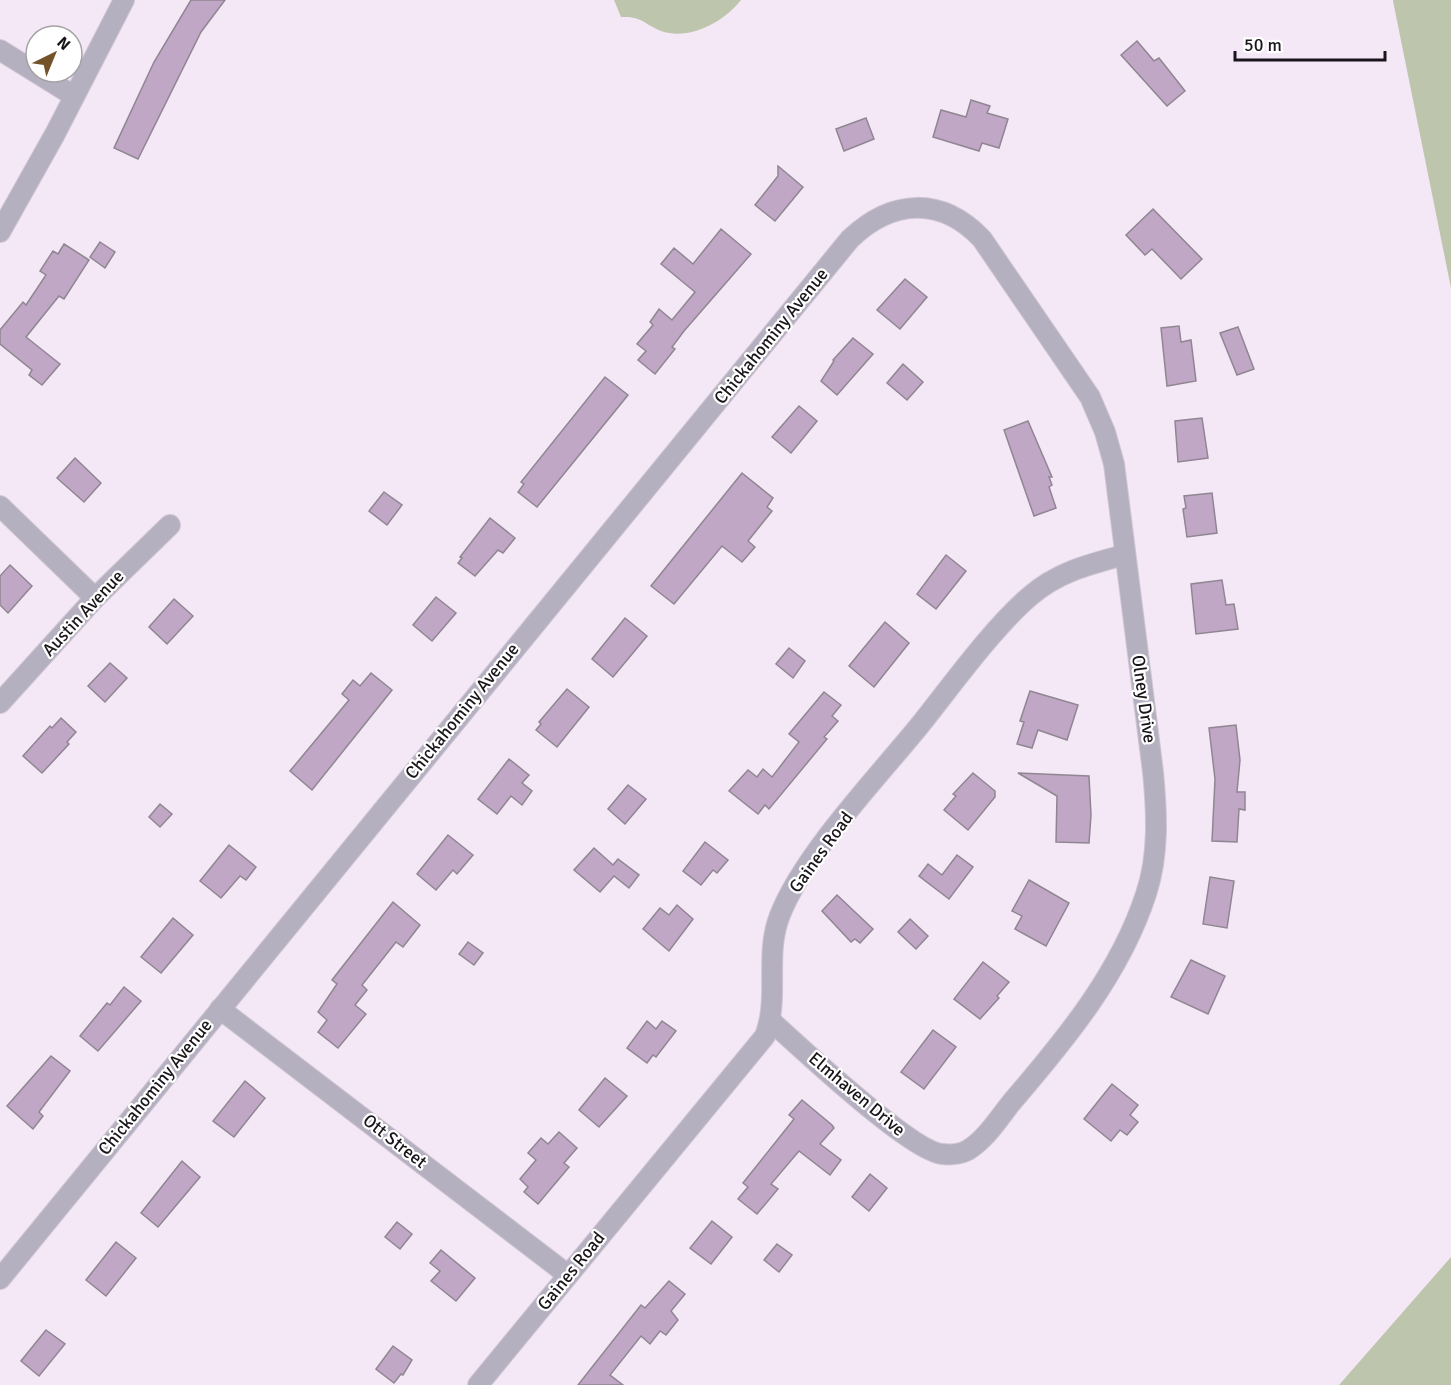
<svg xmlns="http://www.w3.org/2000/svg" width="1451" height="1385" viewBox="0 0 1451 1385" font-family="Signika,sans-serif">
<style>
.green{fill:#bdc6ac}
.building{fill:#c0a7c5;stroke:#908692;stroke-width:1.5}
.lines{fill:none;stroke-linecap:round;stroke-linejoin:round}
.street-casing{stroke:#d1c6d3;stroke-width:22}
.street{stroke:#b4b0bf;stroke-width:20}
.labels{text-anchor:middle;stroke-width:4.5;stroke-linejoin:round;paint-order:stroke}
.street-label{font-size:18px;fill:#19151a;stroke:#fff}
</style>
<rect width="100%" height="100%" fill="#f4e8f6"/>
<g class="green">
<path d="M 614,0 L 761,0 L 741,0 C 724,22 689,41 661,31 C 644,24 642,16 621,17 Z"/>
<polygon points="1393,0 1451,0 1451,288 1393,1"/>
<polygon points="1451,1257 1451,1385 1339,1385"/>
</g>
<g class="building">
<polygon points="191,0 225,0 201,32 138,159 114,148 154,62"/>
<polygon points="1137,41 1154,61 1159,58 1185,91 1167,106 1121,55"/>
<polygon points="971,100 990,106 987,113 1008,119 999,148 982,143 979,151 933,137 941,110 966,117"/>
<polygon points="866,118 874,139 844,151 836,129"/>
<polygon points="778,166 803,187 775,221 755,205 778,176"/>
<polygon points="1153,209 1202,259 1181,279 1152,249 1145,255 1126,235"/>
<polygon points="721,229 751,254 684,331 672,347 675,349 655,374 638,360 646,351 637,344 653,325 650,322 659,309 672,320 695,292 661,264 674,248 693,264"/>
<polygon points="100,242 115,252 105,268 90,257"/>
<polygon points="64,244 89,260 64,299 59,296 26,337 60,364 42,385 29,375 32,370 0,344 0,330 23,302 26,305 46,275 40,271 53,251 58,254"/>
<polygon points="905,279 927,297 900,329 877,310"/>
<polygon points="1179,326 1181,342 1191,340 1196,381 1167,386 1161,328"/>
<polygon points="1238,327 1254,369 1237,375 1220,333"/>
<polygon points="853,338 873,354 837,395 821,381 834,361 833,360"/>
<polygon points="903,364 923,382 907,400 887,383"/>
<polygon points="605,377 628,395 537,507 518,492 524,484 521,482"/>
<polygon points="799,406 817,421 791,453 772,437"/>
<polygon points="1202,418 1208,458 1178,462 1175,421"/>
<polygon points="1028,421 1052,477 1049,477 1052,485 1049,487 1056,508 1034,516 1004,430"/>
<polygon points="75,458 101,483 84,502 57,478"/>
<polygon points="742,473 773,498 767,507 772,511 748,541 755,547 742,562 722,546 674,604 651,586"/>
<polygon points="384,492 402,505 387,525 369,511"/>
<polygon points="1212,493 1217,533 1187,537 1183,509 1186,508 1184,496"/>
<polygon points="490,518 515,538 503,553 498,550 475,576 458,563 462,558 460,557"/>
<polygon points="946,555 966,571 936,609 917,594"/>
<polygon points="10,565 32,586 8,613 0,605 0,576"/>
<polygon points="1222,580 1226,605 1234,604 1238,629 1196,634 1191,584"/>
<polygon points="436,597 456,613 432,641 413,625"/>
<polygon points="174,599 193,616 167,644 149,627"/>
<polygon points="625,618 647,636 613,677 592,659"/>
<polygon points="885,622 909,643 874,687 849,666"/>
<polygon points="789,648 805,661 793,678 776,664"/>
<polygon points="110,663 127,678 105,702 88,686"/>
<polygon points="371,673 392,690 312,790 290,771 349,700 342,694 353,680 360,686"/>
<polygon points="567,689 589,707 557,747 536,730 541,724 539,722"/>
<polygon points="1030,691 1078,705 1067,740 1038,730 1032,748 1017,744 1024,722 1020,721"/>
<polygon points="824,692 841,705 832,716 838,721 824,737 827,739 769,809 765,805 758,814 729,791 748,770 757,777 763,769 772,777 799,742 789,734"/>
<polygon points="61,718 76,732 67,742 69,744 42,773 23,756 50,726 52,728"/>
<polygon points="1236,725 1240,760 1237,792 1245,792 1245,810 1239,809 1237,842 1212,841 1215,779 1209,728"/>
<polygon points="509,759 529,775 522,783 532,791 522,805 511,796 497,814 478,799"/>
<polygon points="973,773 995,791 995,797 968,830 944,810 956,796 953,794"/>
<polygon points="1018,773 1089,776 1091,815 1089,843 1056,842 1057,796"/>
<polygon points="628,785 646,799 625,824 608,809"/>
<polygon points="160,804 172,814 160,827 149,817"/>
<polygon points="448,835 473,855 457,874 453,870 436,890 417,874"/>
<polygon points="705,842 728,860 717,873 713,870 701,885 683,871"/>
<polygon points="229,845 256,867 246,880 240,876 221,898 200,881"/>
<polygon points="594,848 613,865 618,859 639,875 629,888 614,876 600,892 574,870"/>
<polygon points="957,855 973,867 949,899 919,876 928,864 942,875"/>
<polygon points="1210,877 1234,881 1227,928 1203,924"/>
<polygon points="1029,880 1069,903 1046,946 1015,929 1022,916 1012,911"/>
<polygon points="837,895 873,929 860,943 855,939 851,942 822,911"/>
<polygon points="393,902 420,925 403,947 396,942 362,985 367,990 355,1005 366,1014 338,1048 318,1032 327,1020 318,1012 337,984 332,980"/>
<polygon points="677,905 693,919 669,951 643,929 660,908 669,915"/>
<polygon points="173,918 193,935 161,973 141,957"/>
<polygon points="910,919 928,936 916,949 898,932"/>
<polygon points="468,942 483,953 474,965 459,954"/>
<polygon points="1191,960 1225,976 1208,1014 1171,997"/>
<polygon points="983,962 1009,982 997,996 999,998 980,1019 954,999"/>
<polygon points="124,987 141,1001 98,1051 80,1036 107,1003 110,1005"/>
<polygon points="647,1021 656,1029 662,1021 676,1031 656,1057 653,1055 647,1063 627,1048"/>
<polygon points="933,1030 956,1047 924,1089 901,1072"/>
<polygon points="51,1056 70,1071 39,1112 43,1116 33,1129 7,1106"/>
<polygon points="605,1078 627,1096 599,1127 579,1110"/>
<polygon points="245,1081 265,1098 234,1137 213,1121"/>
<polygon points="1112,1084 1138,1105 1130,1115 1138,1122 1127,1135 1120,1130 1111,1141 1084,1119"/>
<polygon points="802,1100 832,1125 834,1128 820,1144 841,1160 830,1175 799,1151 771,1184 778,1189 757,1214 738,1199 748,1187 743,1183 794,1119 789,1115"/>
<polygon points="559,1132 577,1148 564,1163 569,1167 538,1204 524,1192 528,1187 520,1179 536,1160 528,1153 541,1138 548,1144"/>
<polygon points="182,1161 200,1177 158,1227 141,1213"/>
<polygon points="870,1174 887,1188 869,1211 852,1197"/>
<polygon points="712,1221 732,1237 711,1264 690,1248"/>
<polygon points="397,1222 412,1234 400,1249 385,1237"/>
<polygon points="116,1242 136,1258 106,1296 86,1280"/>
<polygon points="777,1244 792,1255 779,1272 764,1260"/>
<polygon points="441,1250 475,1278 456,1301 431,1281 440,1271 430,1263"/>
<polygon points="669,1281 685,1294 671,1311 678,1320 666,1335 660,1331 650,1344 641,1336 610,1375 623,1385 578,1385 641,1305 645,1308"/>
<polygon points="46,1330 65,1344 39,1376 21,1361"/>
<polygon points="393,1346 412,1360 403,1375 401,1374 394,1383 376,1369"/>
</g>
<g class="lines">
<g class="street-casing">
<g id="street">
<polyline points="0,50 74,96"/>
<polyline points="0,232 55,134 124,0"/>
<polyline points="0,506 95,598"/>
<polyline points="0,703 95,598 170,525"/>
<polyline points="220,1009 568,1275"/>
<path d="M 0,1279 L 850,239 C 892,199 941,196 982,239 L 1090,397 L 1105,432 L 1114,464 L 1153,772 C 1157,813 1159,855 1146,894 C 1120,974 1065,1040 1011,1103 C 999,1118 986,1139 968,1150 C 961,1154 950,1155 942,1154 C 910,1151 799,1046 771,1021"/>
<path d="M 478,1385 L 765,1036 C 780,997 764,955 780,915 C 804,854 877,778 920,725 C 952,685 992,629 1029,597 C 1057,572 1090,564 1124,555"/>
</g>
</g>
<use href="#street" class="street"/>
</g>
<g class="labels">
<g class="street-label">
<text transform="translate(771 336) rotate(-51)" y="6">Chickahominy Avenue</text>
<text transform="translate(83 613) rotate(-47)" y="6">Austin Avenue</text>
<text transform="translate(1144 699) rotate(82)" y="6">Olney Drive</text>
<text transform="translate(462 711) rotate(-51)" y="6">Chickahominy Avenue</text>
<text transform="translate(821 852) rotate(-54)" y="6">Gaines Road</text>
<text transform="translate(155 1087) rotate(-51)" y="6">Chickahominy Avenue</text>
<text transform="translate(857 1094) rotate(40)" y="6">Elmhaven Drive</text>
<text transform="translate(395 1141) rotate(38)" y="6">Ott Street</text>
<text transform="translate(571 1271) rotate(-51)" y="6">Gaines Road</text>
</g>
</g>
<g transform="translate(54 54) rotate(43)"><circle r="28" fill="#ffffff" stroke="#a3a1a3" stroke-width="1.5"/>
<path d="M0-4.5L10 22L0 15L-10 22Z" fill="#74522a"/>
<text y="-9" font-size="16" font-weight="bold" text-anchor="middle" fill="#19151a">N</text>
</g>
<path d="M1235 51v9h150v-9" fill="none" stroke="#19151a" stroke-width="3"/>
<text x="1244" y="51" font-size="18" fill="#19151a" stroke="#ffffff" stroke-width="4.5" paint-order="stroke">50 m</text>
</svg>
